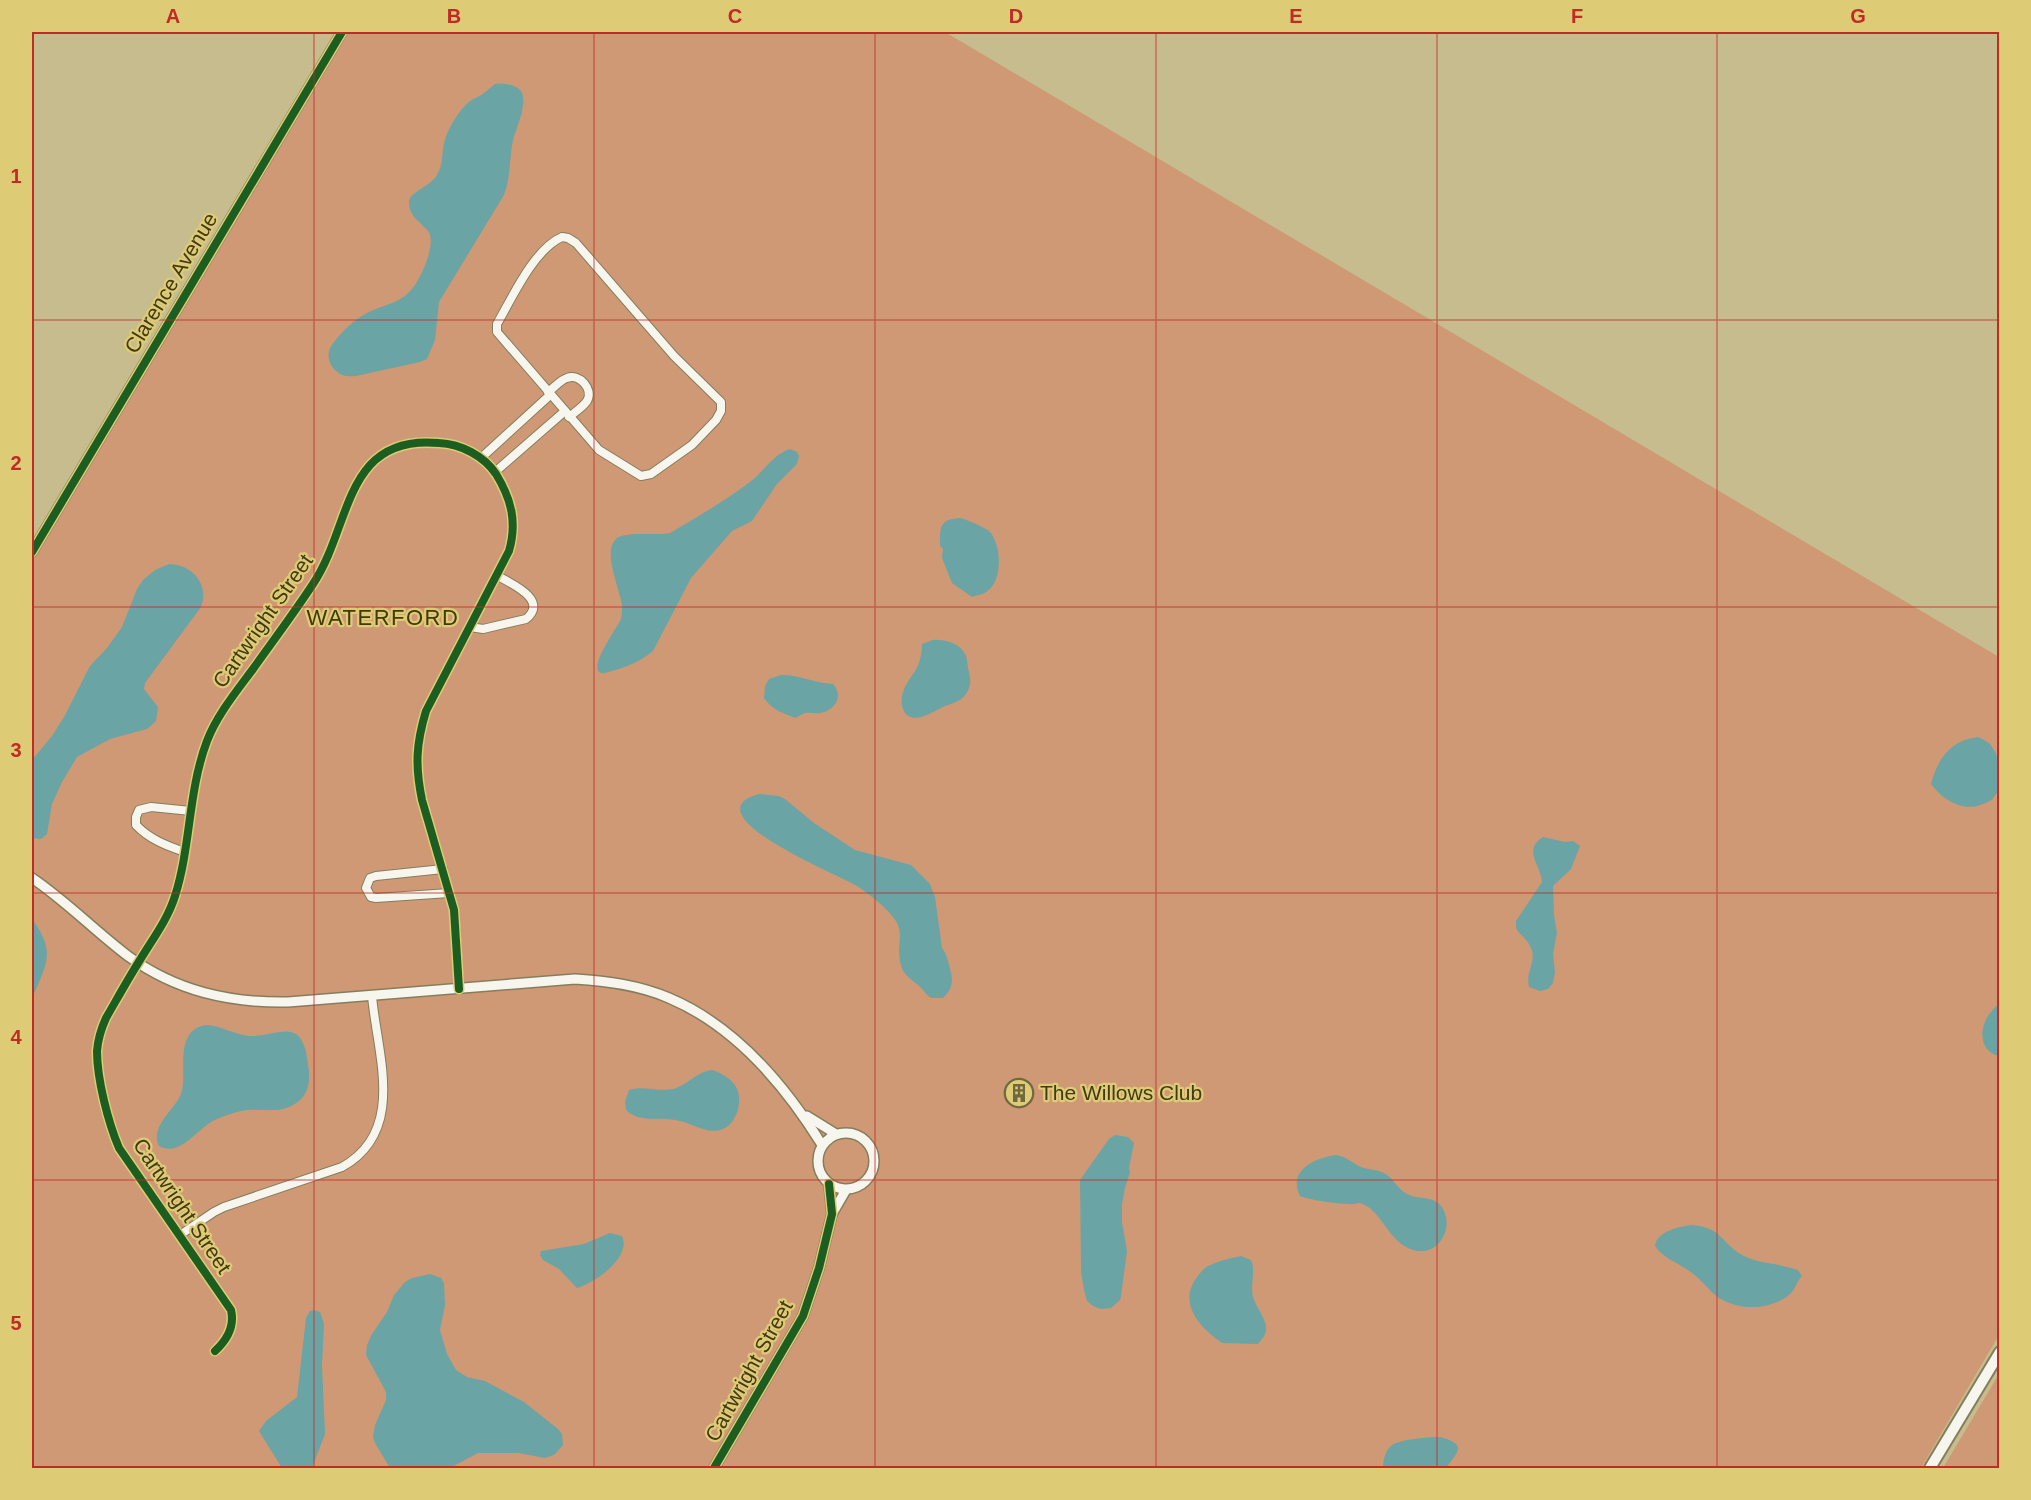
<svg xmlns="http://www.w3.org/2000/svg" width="2031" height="1500" viewBox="0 0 2031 1500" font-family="Arial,sans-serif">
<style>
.green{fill:#d09975}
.water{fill:#6aa4a5}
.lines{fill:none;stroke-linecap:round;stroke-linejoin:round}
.minor-casing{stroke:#857d5b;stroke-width:10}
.tertiary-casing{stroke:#857d5b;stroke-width:12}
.secondary-casing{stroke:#857d5b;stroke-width:14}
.minor{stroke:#f6f5ee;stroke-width:8}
.tertiary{stroke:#f6f5ee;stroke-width:9}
.secondary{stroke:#f6f5ee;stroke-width:10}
.cycleway-casing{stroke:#decb75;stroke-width:11}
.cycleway{stroke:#1b5e20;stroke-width:8}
.grid{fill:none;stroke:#c02b25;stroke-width:1.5;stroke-opacity:0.55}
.labels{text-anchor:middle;stroke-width:4.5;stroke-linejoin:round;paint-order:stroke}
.street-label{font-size:21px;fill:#423a15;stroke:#decb75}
.poi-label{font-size:21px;fill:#423a15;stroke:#decb75;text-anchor:start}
.neighbourhood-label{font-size:22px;letter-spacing:1.5px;fill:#423908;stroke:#decb75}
.neatline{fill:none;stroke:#c02b25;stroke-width:2}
.grid-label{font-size:20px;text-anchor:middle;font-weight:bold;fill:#c02b25}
</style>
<rect width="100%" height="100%" fill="#c6bc8d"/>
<g class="green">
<polygon points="349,32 945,32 1999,657 1999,767 1997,756 1999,789 1999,783 1999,1335 1921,1468 35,1468 32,1464 32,562"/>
<polygon points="1999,1374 1999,1468 1943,1468"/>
</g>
<g class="water">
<path d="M 495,84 C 503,83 515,84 521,91 C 523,94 524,101 523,105 C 522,116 516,129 513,140 C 509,159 511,177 504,195 L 439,302 L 435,340 L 427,359 L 420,362 L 356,376 C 347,377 341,376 335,370 C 327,362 326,351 334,342 C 346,327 358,316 376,309 C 386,305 397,302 405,296 C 411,291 416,284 419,278 C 425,268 436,240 428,231 C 420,221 409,217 409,202 C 409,192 430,187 437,175 C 444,164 441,152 445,140 C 448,129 459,110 469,102 C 473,98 480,97 484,93 C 488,90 491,87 495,84 Z"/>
<path d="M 790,449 L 797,452 L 799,456 L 797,464 L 777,484 L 752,521 L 732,531 L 691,578 L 653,651 C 641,661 627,667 612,671 C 576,684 617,628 621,619 C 622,615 622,610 622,605 C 620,589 602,552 616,539 C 624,531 657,536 670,533 C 697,517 725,501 750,482 C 764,472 773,454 790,449 Z"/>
<path d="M 961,518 C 967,520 987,528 990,532 C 1002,546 1003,582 986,592 C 982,595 977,595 972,597 L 952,583 L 942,558 L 943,549 L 940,546 C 940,527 939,519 961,518 Z"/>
<path d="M 169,564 C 192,564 210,585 201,607 L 145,683 L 144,689 L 158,707 L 156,721 L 147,729 L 110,739 L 77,757 L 62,782 L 52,804 L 47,834 L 41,839 L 32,838 L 32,760 L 52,736 L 64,717 L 90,666 L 107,648 L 122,627 L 137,589 L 143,580 L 155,570 Z"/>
<path d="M 933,640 C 943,639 960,643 965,654 C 968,659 967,666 969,672 C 971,680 971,687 966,694 C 959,704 949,703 939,709 C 929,714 910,726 903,709 C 898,695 908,681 915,671 C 920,664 922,652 922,644 Z"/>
<path d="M 781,675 C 801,675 814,683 833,684 C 844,696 835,711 820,713 C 815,714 810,712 805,713 C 802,714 798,716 796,718 C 784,714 771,709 764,698 L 765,686 L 769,679 Z"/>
<path d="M 1978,737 C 1982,739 1987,741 1990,744 C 2001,757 2005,784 1994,797 C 1992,801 1987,802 1983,804 C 1963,813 1942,799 1931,784 C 1938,758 1951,740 1978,737 Z"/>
<path d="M 759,794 L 779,796 L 785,799 L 814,823 L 855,850 L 911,865 L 930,884 L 935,897 L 942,948 C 946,953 946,955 948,961 C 952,976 956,986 943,998 L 931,998 C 926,995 923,989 918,985 C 904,974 900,971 899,951 C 899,944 901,935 899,928 C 896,914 869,894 857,886 C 843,877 687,814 759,794 Z"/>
<path d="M 1543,837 L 1565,842 L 1573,841 L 1580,846 L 1571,869 L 1553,886 L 1554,915 L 1557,933 L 1553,954 L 1555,972 L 1553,983 L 1548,989 L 1540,991 L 1529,987 C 1525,970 1537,963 1531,948 C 1528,940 1520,935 1516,928 L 1516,921 L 1542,882 C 1541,865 1522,850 1543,837 Z"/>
<path d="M 32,919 C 57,953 46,964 32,999 Z"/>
<path d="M 1999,1003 L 1999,1056 C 1983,1053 1979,1036 1985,1022 C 1987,1015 1994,1009 1999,1003 Z"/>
<path d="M 205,1025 C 221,1025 234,1035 250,1036 C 275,1037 298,1018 306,1052 C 307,1059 309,1067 309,1074 C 310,1087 305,1099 293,1105 C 280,1113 263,1109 248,1110 C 237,1111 227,1115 217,1119 C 198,1126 182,1158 159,1146 C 150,1129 171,1112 179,1098 C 191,1078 170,1033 205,1025 Z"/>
<path d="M 713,1070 C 722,1074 731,1078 736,1087 C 743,1099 738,1121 725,1128 C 708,1137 692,1122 675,1120 C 659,1117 639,1123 626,1110 L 625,1102 L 629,1090 C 643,1085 658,1092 673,1089 C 688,1085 697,1071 713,1070 Z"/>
<polygon points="1115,1135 1128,1137 1134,1143 1129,1168 1130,1172 1125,1188 1122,1204 1122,1222 1127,1251 1121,1296 1120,1300 1111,1308 1101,1309 1093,1306 1087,1301 1084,1290 1081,1272 1080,1180 1109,1139"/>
<path d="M 1336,1155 C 1346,1156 1352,1163 1361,1167 C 1369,1170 1379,1169 1387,1175 C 1394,1180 1399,1190 1407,1194 C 1418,1200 1432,1195 1441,1206 C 1456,1226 1439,1258 1413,1250 C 1388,1242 1383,1213 1363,1204 C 1356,1202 1360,1204 1354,1204 C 1343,1205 1309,1200 1300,1196 C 1287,1170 1315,1158 1336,1155 Z"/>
<path d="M 1691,1225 C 1722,1227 1720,1242 1742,1255 C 1756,1263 1775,1263 1791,1268 L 1798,1270 L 1802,1276 C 1796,1282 1796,1289 1789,1295 C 1770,1310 1740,1311 1719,1298 C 1709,1291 1702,1280 1692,1273 C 1681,1264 1662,1258 1655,1246 C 1657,1231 1678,1227 1691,1225 Z"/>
<path d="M 610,1233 L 622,1236 C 632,1258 594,1283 577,1288 L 559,1269 L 543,1260 L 540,1255 L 541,1251 L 584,1244 Z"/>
<path d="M 1241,1256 L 1251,1260 C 1256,1270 1250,1285 1253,1297 C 1256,1307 1265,1317 1266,1327 C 1267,1334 1262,1339 1258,1344 L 1222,1343 C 1196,1325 1175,1299 1202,1271 C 1208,1263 1231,1258 1241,1256 Z"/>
<polygon points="430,1274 441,1278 444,1283 445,1305 440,1330 447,1354 456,1370 467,1377 485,1381 524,1402 558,1429 562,1434 563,1445 554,1455 545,1458 518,1453 478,1453 450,1468 390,1468 375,1443 373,1437 375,1425 386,1400 386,1392 366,1355 367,1345 372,1334 387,1312 394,1295 405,1282 412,1278"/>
<polygon points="314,1310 320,1312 324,1324 322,1366 325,1434 312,1468 282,1468 259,1431 266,1421 297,1397 306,1318 310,1311"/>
<path d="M 1440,1437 C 1466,1444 1460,1450 1446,1468 L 1383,1468 C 1383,1461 1385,1451 1391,1446 C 1399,1439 1429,1437 1440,1437 Z"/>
</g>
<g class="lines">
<g class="minor-casing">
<g id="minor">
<path d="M 562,237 L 568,238 L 576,243 L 674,356 L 721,402 L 721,411 L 716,420 L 692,445 L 651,474 L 641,476 L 599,450 L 497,332 L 497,324 C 512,298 534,249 562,237 Z"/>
<path d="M 548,392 C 554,388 560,380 567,378 C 579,373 594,389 587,401 C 583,407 575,412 569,417"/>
<polyline points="481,458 550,395"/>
<polyline points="495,472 565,411"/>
<path d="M 470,627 L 483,629 L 526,619 C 549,600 512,584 498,576"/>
<path d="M 185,852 C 167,846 149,839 136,825 L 136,817 L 139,810 L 151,807 L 191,811"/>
<polyline points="443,869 376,876 370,878 366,888 371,897 376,898 449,893"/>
<path d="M 180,1235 L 214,1212 L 224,1207 L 342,1167 C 407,1131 377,1054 372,996"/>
<path d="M 215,1351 C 227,1340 235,1327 231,1310 L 119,1148 C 108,1122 97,1079 97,1051 C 98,1039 101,1029 106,1018 C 117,999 128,979 140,960 C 152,940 168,919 175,896 C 191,846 188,791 207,741 C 217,715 236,692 253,669 C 273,641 294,613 313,584 C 352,526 343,434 439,443 C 461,444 484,456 496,474 C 512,500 517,523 509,551 L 426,711 C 416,744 415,766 422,800 L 454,910 L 459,989"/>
</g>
</g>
<g class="tertiary-casing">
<g id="tertiary">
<polyline points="32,552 342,32"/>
<path d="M 32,878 C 66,901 95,931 128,956 C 176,991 229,1003 288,1002 L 575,979 C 607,981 639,985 669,998 C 735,1026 785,1085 822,1145"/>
<polyline points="807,1116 836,1134"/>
<circle cx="846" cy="1161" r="28"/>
<polyline points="832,1214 846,1190"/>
<polyline points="714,1468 803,1316 819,1268 832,1214 829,1184"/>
</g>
</g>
<g class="secondary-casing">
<polyline id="secondary" points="1930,1468 2000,1352"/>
</g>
<use href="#minor" class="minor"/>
<use href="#tertiary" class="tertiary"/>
<use href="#secondary" class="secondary"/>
<g class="cycleway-casing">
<g id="cycleway">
<polyline points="32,552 342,32"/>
<path d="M 215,1351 C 227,1340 235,1327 231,1310 L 119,1148 C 108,1122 97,1079 97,1051 C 98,1039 101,1029 106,1018 C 117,999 128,979 140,960 C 152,940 168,919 175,896 C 191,846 188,791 207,741 C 217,715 236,692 253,669 C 273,641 294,613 313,584 C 352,526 343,434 439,443 C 461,444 484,456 496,474 C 512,500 517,523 509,551 L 426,711 C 416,744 415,766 422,800 L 454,910 L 459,989"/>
<polyline points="714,1468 803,1316 819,1268 832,1214 829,1184"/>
</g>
</g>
<use href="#cycleway" class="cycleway"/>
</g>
<path class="grid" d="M 314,32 L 314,1468M 594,32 L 594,1468M 875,32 L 875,1468M 1156,32 L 1156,1468M 1437,32 L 1437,1468M 1717,32 L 1717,1468M 32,320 L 2000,320M 32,607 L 2000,607M 32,893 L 2000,893M 32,1180 L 2000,1180"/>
<defs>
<g id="building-ring" transform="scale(1.5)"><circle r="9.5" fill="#decb75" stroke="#70683f" stroke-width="1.5"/><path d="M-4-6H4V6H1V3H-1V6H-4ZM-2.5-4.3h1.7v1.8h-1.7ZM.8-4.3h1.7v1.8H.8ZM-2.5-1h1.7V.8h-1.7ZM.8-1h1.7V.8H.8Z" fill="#70683f"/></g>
</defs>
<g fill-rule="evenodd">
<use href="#building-ring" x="1019" y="1093"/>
</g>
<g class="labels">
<g class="street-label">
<text transform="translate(171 283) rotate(-59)" y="7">Clarence Avenue</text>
<text transform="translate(263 621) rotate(-55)" y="7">Cartwright Street</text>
<text transform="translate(182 1206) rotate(56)" y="7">Cartwright Street</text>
<text transform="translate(749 1371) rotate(-61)" y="7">Cartwright Street</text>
</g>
<g class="poi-label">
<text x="1040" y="1100">The Willows Club</text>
</g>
<g class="neighbourhood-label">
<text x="383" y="625">WATERFORD</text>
</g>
</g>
<rect width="2031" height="1500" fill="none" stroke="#decb75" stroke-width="66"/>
<rect x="33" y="33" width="1965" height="1434" class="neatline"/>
<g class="grid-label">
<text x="173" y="23">A</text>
<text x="454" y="23">B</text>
<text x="735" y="23">C</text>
<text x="1016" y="23">D</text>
<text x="1296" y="23">E</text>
<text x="1577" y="23">F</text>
<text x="1858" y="23">G</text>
<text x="16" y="183">1</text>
<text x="16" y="470">2</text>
<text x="16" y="757">3</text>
<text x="16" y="1044">4</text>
<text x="16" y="1330">5</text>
</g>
</svg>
